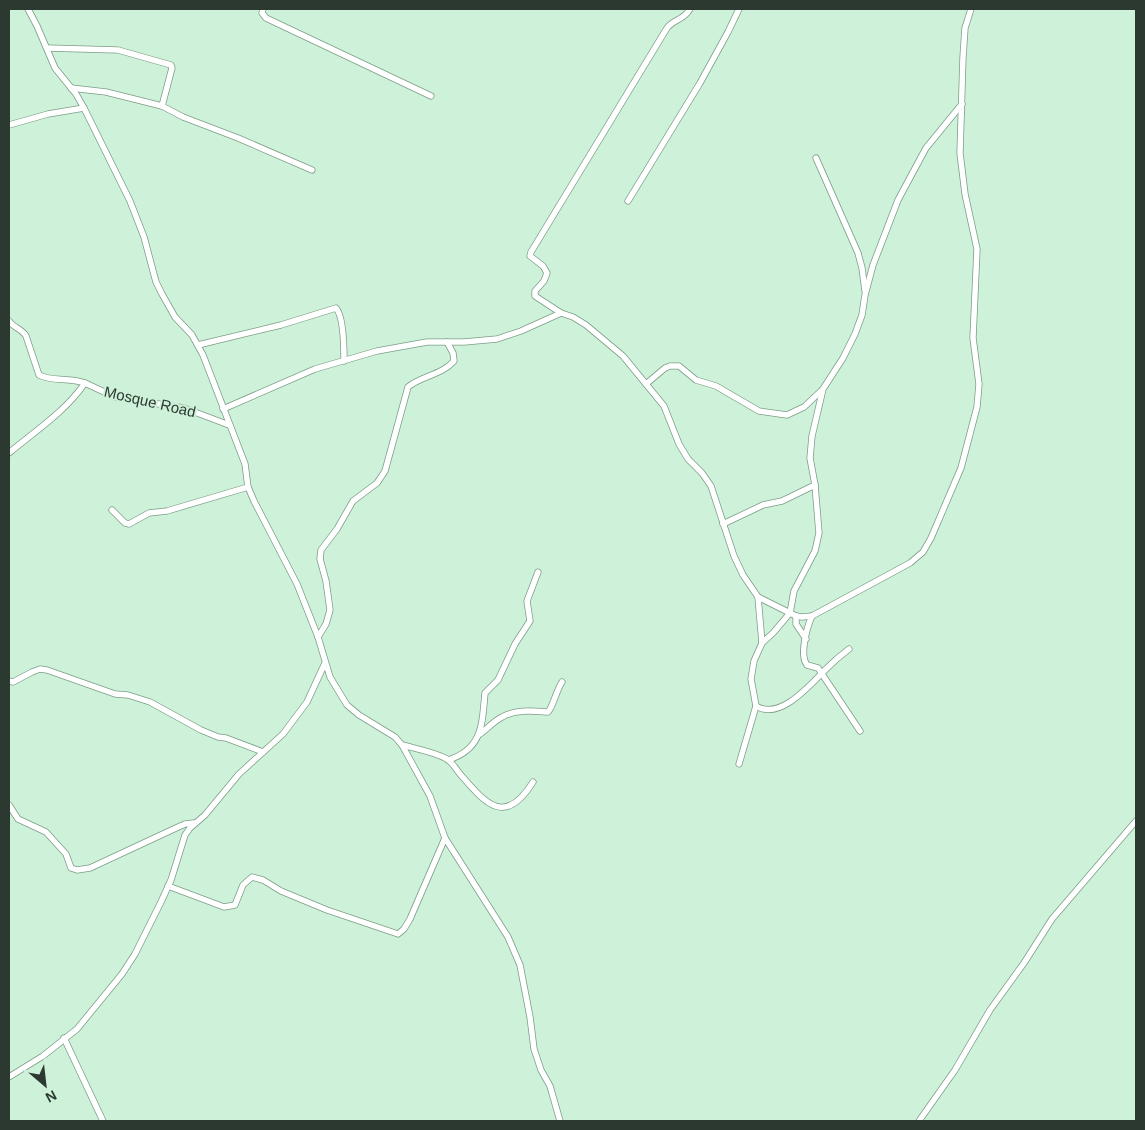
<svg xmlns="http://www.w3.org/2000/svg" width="1145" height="1130" viewBox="0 0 1145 1130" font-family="Helvetica,sans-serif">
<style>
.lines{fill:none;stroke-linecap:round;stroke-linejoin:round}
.minor-casing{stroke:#7c9d87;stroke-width:7}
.minor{stroke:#fff;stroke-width:5.5}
.labels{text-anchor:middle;stroke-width:4;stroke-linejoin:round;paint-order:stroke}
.street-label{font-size:15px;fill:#2c3930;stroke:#cef1da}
</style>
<rect width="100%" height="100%" fill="#cef1da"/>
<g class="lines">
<g class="minor-casing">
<g id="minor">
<polyline points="28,9 37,26 55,68 76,94 84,108 130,201 144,237 156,282 162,294 175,317 192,335 203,355 245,464 248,487 254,501 297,584 318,637 330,677 347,705 359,715 395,737 402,745 430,796 445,838 508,937 520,965 530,1017 534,1049 541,1070 550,1086 560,1121"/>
<polyline points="263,9 262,13 266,18 431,96"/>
<polyline points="47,48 118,50 171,65 172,68 162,106"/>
<polyline points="71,88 106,92 162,106 183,117 238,138 312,170"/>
<polyline points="9,125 48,114 84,108"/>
<polyline points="816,158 858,253 862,268 865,291"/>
<polyline points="628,201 700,83 728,32 739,9"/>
<path d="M 561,313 L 535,296 L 535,291 L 544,281 L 547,273 L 543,266 L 530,256 L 531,252 L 667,28 C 674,19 684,20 690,9"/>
<path d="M 9,321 C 14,328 22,329 26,336 L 39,375 C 52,382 70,377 85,383"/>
<path d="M 198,345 L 281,325 L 336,308 C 344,317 344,348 344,361"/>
<polyline points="646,384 665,368 670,366 679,366 696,380 716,386 759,411 787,415 804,407 821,391"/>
<polyline points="223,409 315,369 377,351 427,342 464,342 497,339 521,331 561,313 573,317 586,325 623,356 664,406 679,444 688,459 702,473 711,486 734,556 743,575 758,597 796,616 802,617 812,616 910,563 923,552 931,538 961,468 977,407 979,384 973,338 977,249 965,194 960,153 963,57 965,28 971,9"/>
<path d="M 9,453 C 35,431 65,412 85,383 L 115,397 L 184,408 L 229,425"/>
<polyline points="112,510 125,523 129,524 149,513 167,511 248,487"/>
<polyline points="723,524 763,505 782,501 815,485"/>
<polyline points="758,597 762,643"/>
<polyline points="796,616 796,624 806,639"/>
<path d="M 812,616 C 807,627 799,655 807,665 L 818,668 L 860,731"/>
<path d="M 318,637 L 326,624 L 330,610 L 326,581 L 320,559 L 321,550 L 337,529 L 353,501 L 377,483 L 385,471 L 408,387 C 421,376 442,375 454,361 L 453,353 L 447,342"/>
<polyline points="9,681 13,682 32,672 40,669 47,670 115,694 128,695 150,702 201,730 218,737 226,738 263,752"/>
<path d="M 756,706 C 780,721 810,685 826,669 C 833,662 841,655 849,649"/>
<path d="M 480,734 C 487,729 494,721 502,717 C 516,709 533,711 548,712 C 552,709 557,689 562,682"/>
<path d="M 402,745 C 417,749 434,752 447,759 C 452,762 456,769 460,774 C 486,804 505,827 533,782"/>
<path d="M 448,760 C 483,749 482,724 485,693 L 498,680 L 515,644 L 530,621 L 527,601 L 538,572"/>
<polyline points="739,764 756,706 751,679 754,661 762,643 773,633 790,613 794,591 815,551 819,533 815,485 810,458 812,436 823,389 843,358 855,334 862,315 865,295 873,265 898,200 926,148 962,104"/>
<polyline points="9,805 18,819 46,832 66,854 71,868 77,870 90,868 176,828 185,824 194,823"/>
<polyline points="168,886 224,907 235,905 243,885 252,877 263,880 281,891 327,910 398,934 404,929 410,919 445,838"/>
<polyline points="64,1038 103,1121"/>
<polyline points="9,1077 43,1056 77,1029 122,974 135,954 161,902 171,880 185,835 190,828 205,815 239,774 283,734 307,702 325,663"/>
<polyline points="919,1121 955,1070 990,1010 1024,963 1052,919 1136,821"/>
</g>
</g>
<use href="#minor" class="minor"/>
</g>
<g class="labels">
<g class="street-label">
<text transform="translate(150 402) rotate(13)" y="5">Mosque Road</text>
</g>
</g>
<rect width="1145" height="1130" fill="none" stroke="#2c3930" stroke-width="20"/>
<g transform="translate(45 1085) rotate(152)" stroke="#cef1da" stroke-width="4" paint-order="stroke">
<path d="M0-4L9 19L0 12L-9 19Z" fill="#2c3930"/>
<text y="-8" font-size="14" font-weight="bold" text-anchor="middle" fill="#2c3930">N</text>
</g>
</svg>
